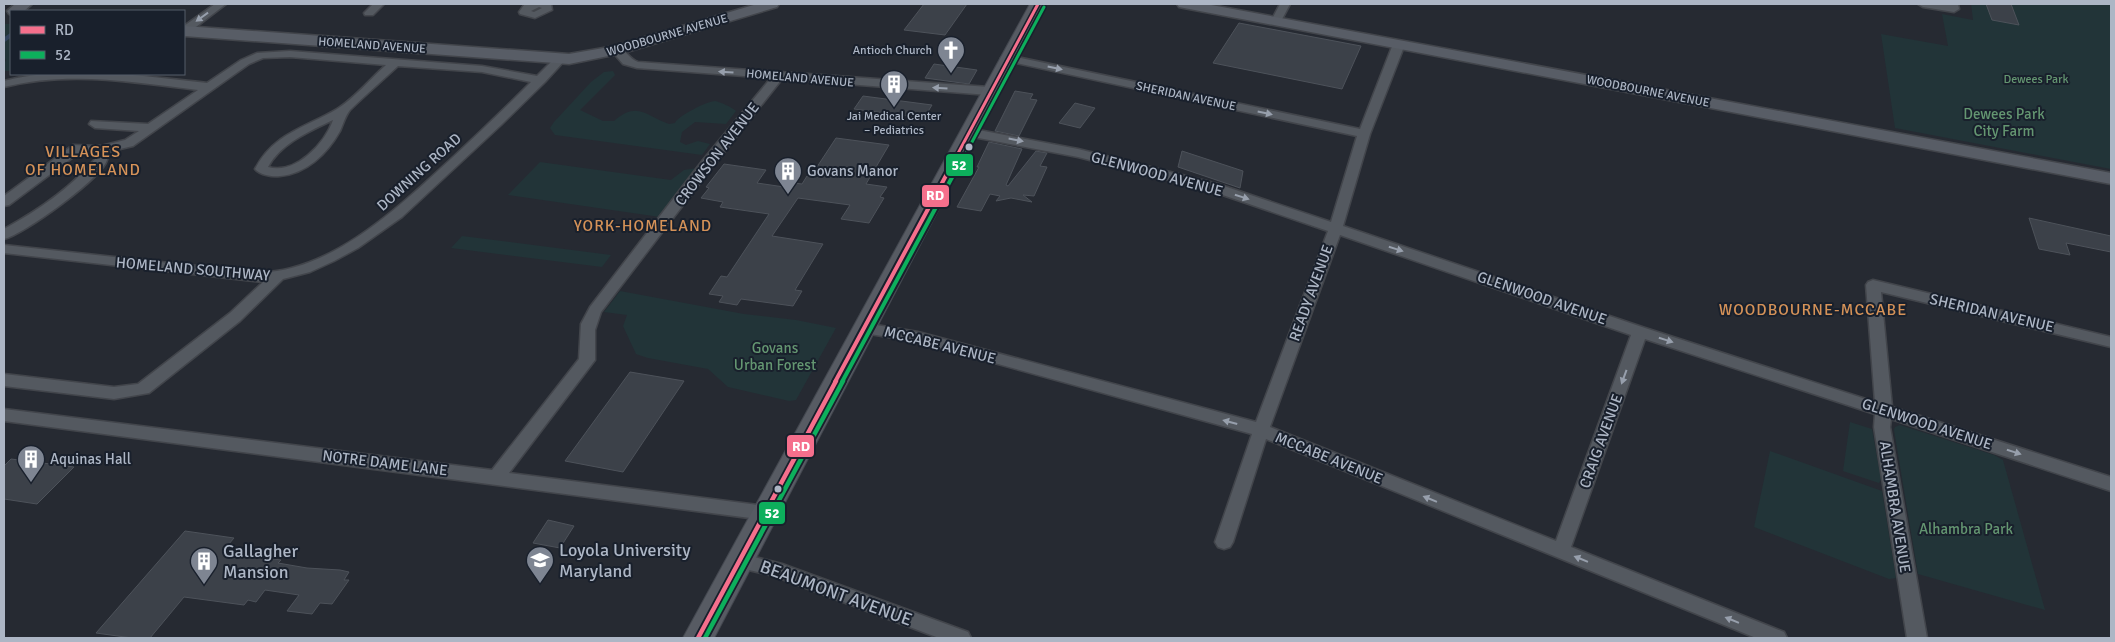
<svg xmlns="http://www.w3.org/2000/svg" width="2115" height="642" viewBox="0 0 2115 642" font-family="Signika,sans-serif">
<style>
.green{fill:#223438}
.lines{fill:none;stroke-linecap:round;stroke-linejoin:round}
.stream{stroke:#31425c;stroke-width:4}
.building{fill:#3c4149;stroke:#4d525a}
.street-casing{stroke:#42454b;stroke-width:3}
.secondary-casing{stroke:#42454b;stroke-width:3}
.primary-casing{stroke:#43474f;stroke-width:2}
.street{fill:#545960;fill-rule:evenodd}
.secondary{fill:#585d66;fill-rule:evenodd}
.primary{fill:#575b63;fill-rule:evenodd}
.bus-1-far2-casing{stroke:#19202c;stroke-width:6}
.bus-1-far1-casing{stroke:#19202c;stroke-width:8}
.bus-1-casing{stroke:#19202c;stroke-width:8}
.bus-2-far2-casing{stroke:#19202c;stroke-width:6}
.bus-2-far1-casing{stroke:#19202c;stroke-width:8}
.bus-2-casing{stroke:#19202c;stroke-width:8}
.bus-1-far2{stroke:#f56f8c;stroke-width:3}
.bus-1-far1{stroke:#f56f8c;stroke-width:4}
.bus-1{stroke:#f56f8c;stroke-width:4.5}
.bus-2-far2{stroke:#0daf5c;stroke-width:3}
.bus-2-far1{stroke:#0daf5c;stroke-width:4}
.bus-2{stroke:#0daf5c;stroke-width:4.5}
.oneway{fill:#979fac}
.bus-dot{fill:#adb6c5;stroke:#19202c;stroke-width:2}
.labels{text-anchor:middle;stroke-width:4;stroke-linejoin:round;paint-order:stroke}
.far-street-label{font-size:12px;fill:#adb6c5;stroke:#19202c}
.far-poi-label{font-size:12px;fill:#adb6c5;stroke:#19202c;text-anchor:end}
.far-park-label{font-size:12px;fill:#649671;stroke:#19202c}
.park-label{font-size:15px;fill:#649671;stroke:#19202c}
.street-label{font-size:15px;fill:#adb6c5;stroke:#19202c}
.poi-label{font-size:15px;fill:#adb6c5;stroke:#19202c;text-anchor:start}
.neighbourhood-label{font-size:16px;letter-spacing:1px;fill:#d59258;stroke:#19202c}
.near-poi-label{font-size:18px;fill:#adb6c5;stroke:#19202c;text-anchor:start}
.near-street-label{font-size:18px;fill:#adb6c5;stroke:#19202c}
.line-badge{stroke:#19202c;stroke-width:2}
.badge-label{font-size:14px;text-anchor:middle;font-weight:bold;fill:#fff}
</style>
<rect width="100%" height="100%" fill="#262a32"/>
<g class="green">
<polygon points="1971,4 2111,4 2111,169 1895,128 1881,34 1948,46 1942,14 1973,20"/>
<polygon points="4,24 11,24 11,71 4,71 4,64 6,60 4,57"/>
<path d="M 613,71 L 615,75 L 580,110 L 603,121 L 614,121 C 638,100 647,117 669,124 L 675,123 C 678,116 707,101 715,101 C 720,102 732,107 736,111 L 726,124 L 695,122 L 682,132 L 680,142 L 686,145 L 698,141 L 710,144 L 702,155 L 555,135 L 550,128 L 554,122 L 591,82 L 604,72 Z"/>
<polygon points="540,162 671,180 684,170 698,168 660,217 508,195"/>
<polygon points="462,236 611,255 602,267 451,248"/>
<polygon points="620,291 744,314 796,320 836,328 796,400 789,401 728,387 708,369 648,358 636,354 623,326 627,315 604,312"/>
<polygon points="1850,422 1872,429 1881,479 1879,483 1843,471"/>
<polygon points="1900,425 1994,455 2003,460 2045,610 1918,574 1894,430 1895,427"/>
<polygon points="1770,451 1882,491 1896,578 1889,579 1754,527"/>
</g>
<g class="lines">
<polyline class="stream" points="4,40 11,35"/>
</g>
<g class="building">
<polygon points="924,4 967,4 945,35 904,30"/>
<polygon points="1986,4 2011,4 2019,25 1992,20"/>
<polygon points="1239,23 1361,46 1342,89 1213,63"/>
<polygon points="934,64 977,70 969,84 925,78"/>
<polygon points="1015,91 1033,94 1030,99 1037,100 1019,136 995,131"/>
<polygon points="863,96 932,105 924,118 854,109"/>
<polygon points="1075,103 1095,108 1080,128 1059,123"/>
<polygon points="836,138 889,145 866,184 887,187 880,197 884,198 869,223 841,219 850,205 798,198 772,236 823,244 795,290 802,291 793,306 741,299 737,305 719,302 723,296 709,294 721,276 727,277 769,214 720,207 723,202 701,198 709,188 706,187 724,164 766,170 757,183 791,188 794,183 802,184 807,176 811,176"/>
<polygon points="989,142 1022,149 1006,185 1008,186 1036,151 1047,153 1040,166 1047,167 1034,196 1023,195 1032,202 1011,198 996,201 1000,196 990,194 981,211 957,207 979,167 977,167"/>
<polygon points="1182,151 1243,171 1240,188 1178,167"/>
<polygon points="2029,218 2111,236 2111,252 2066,243 2070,255 2039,249"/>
<polygon points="630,372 684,381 623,472 565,461"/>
<polygon points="11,459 74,467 37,504 4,499 4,466"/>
<polygon points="548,520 574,526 560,548 533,543"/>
<polygon points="185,531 234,538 222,552 281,560 278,563 307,568 340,570 349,572 344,580 349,580 332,604 320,603 312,614 287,611 299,595 265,590 256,602 248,600 244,605 184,597 150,638 132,638 96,633"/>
</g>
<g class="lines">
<g class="street-casing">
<g id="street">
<polygon points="215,4 226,4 188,33 184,34 184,26"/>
<polygon points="373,4 384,4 373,15 365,15 364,13"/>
<path d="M 528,4 L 551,4 L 552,10 L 535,18 L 520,14 L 519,12 L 524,5 ZM 539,7 L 542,8 L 534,12 L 531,11 Z"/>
<polygon points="1280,4 1290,4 1280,23 1272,23 1271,21"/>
<polygon points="1918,4 1958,4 1959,9 1954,12 1923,7"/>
<path d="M 1399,41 L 1405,44 L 1370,134 L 1343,226 L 1645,328 L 1875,402 L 1866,285 L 1868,282 L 1873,280 L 2111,337 L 2111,347 L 1881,292 L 1892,407 L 2111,477 L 2111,491 L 1891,419 L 1890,427 L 1927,638 L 1907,638 L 1874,427 L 1875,414 L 1645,339 L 1571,547 L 1784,632 L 1787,638 L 1756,638 L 1266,439 L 1233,542 L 1230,547 L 1224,549 L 1218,547 L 1215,542 L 1252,434 L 918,342 L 864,333 L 859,332 L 856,328 L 859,324 L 864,323 L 918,332 L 1256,422 L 1328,231 L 1208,190 L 1078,157 L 968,136 L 962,132 L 968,128 L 1078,149 L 1218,184 L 1331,222 L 1357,136 L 1007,61 L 1001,58 L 1007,55 L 1360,129 L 1393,44 ZM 1340,235 L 1631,335 L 1556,541 L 1270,427 Z"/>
<path d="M 617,47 C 626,49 629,59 638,62 L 989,87 L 995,91 L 989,95 L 782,79 L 713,166 L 601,312 L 595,330 L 595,360 L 509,473 L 765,506 L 771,508 L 774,513 L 771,518 L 765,520 L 4,421 L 4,409 L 492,470 L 579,359 L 581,324 L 590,307 L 703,160 L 771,78 L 637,68 L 623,64 L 611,50 Z"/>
<path d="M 290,51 L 482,66 L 537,76 L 556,57 L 560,56 L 566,59 L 545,82 L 501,125 L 402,217 L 358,248 L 334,261 L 310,272 L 283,279 L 240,321 L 149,393 L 114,399 L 4,386 L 4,374 L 114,387 L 138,384 L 230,313 L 263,282 L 4,253 L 4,245 L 252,272 C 327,277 401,205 452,158 C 479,133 505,108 531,82 L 482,72 L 398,66 C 382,81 365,95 350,110 C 345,116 343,125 340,131 C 327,154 306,174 280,176 C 272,177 260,175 255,169 C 274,133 305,128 337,109 C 354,99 371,78 386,65 L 290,57 L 263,58 L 249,64 L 133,146 L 107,152 C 107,155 108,157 107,160 C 102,178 23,235 4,239 L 4,229 C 37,211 70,189 95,159 L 95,153 L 80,152 L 9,205 L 4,206 L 4,196 L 73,145 L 101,146 L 125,140 L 139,131 L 95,128 L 89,124 L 91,121 L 148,124 L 198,90 C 132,82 69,71 4,87 L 4,81 C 70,64 140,76 207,83 L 241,60 L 257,53 ZM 333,120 C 325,143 296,175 268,167 C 281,143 310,131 333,120 Z"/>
<polygon points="739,553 782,564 968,632 971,638 939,638 774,576 732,566 730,561 732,556"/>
</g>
</g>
<g class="secondary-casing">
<g id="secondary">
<polygon points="15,4 32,4 24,11 11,11 11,15 9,14 7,11"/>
<polygon points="757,4 779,4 777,7 623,53 569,64 184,36 184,26 569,54 615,46"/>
<polygon points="1177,4 1206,4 2111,173 2111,184 1184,8 1179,7"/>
</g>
</g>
<g class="primary-casing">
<polygon id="primary" points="1030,4 1046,4 714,638 683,638"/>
</g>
<use href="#street" class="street"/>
<use href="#secondary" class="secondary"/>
<use href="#primary" class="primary"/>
<g class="bus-1-far2-casing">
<polyline id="bus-1-far2" points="948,172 1038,4"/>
</g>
<g class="bus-1-far1-casing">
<polyline id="bus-1-far1" points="835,382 949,170"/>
</g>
<g class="bus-1-casing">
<polyline id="bus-1" points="698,638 836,381"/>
</g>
<g class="bus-2-far2-casing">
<polyline id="bus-2-far2" points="956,172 1044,7"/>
</g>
<g class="bus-2-far1-casing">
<polyline id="bus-2-far1" points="842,382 956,170"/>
</g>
<g class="bus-2-casing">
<polyline id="bus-2" points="705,638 843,381"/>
</g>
<use href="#bus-1-far2" class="bus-1-far2"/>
<use href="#bus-1-far1" class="bus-1-far1"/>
<use href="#bus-1" class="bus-1"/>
<use href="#bus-2-far2" class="bus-2-far2"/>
<use href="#bus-2-far1" class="bus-2-far1"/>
<use href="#bus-2" class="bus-2"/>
</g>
<defs><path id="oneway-solid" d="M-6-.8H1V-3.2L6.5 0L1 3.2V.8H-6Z" transform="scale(1.25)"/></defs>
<g class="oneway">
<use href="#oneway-solid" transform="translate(202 17) rotate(144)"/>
<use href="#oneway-solid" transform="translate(1055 68) rotate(12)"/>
<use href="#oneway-solid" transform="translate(726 72) rotate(-176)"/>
<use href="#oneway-solid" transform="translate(940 88) rotate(-176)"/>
<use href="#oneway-solid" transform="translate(1265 113) rotate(12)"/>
<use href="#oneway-solid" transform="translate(1016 140) rotate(11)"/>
<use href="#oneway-solid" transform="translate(1242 197) rotate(18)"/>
<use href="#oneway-solid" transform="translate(1396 249) rotate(17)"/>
<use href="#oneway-solid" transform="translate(1666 340) rotate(18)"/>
<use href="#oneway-solid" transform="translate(1624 377) rotate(110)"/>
<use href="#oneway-solid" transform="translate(1230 422) rotate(-165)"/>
<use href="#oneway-solid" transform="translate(2014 452) rotate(18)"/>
<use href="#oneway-solid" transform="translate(1430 499) rotate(-158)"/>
<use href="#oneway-solid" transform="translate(1581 559) rotate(-158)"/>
<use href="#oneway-solid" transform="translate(1732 620) rotate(-158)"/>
</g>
<defs>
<g id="church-pin" transform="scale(1.4375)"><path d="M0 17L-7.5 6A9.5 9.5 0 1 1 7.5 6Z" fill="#7e8592" stroke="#19202c"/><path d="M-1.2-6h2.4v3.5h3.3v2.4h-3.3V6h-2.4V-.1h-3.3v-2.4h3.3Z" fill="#fff"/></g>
<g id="building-pin" transform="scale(1.4375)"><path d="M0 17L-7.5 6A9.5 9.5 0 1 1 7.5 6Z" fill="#7e8592" stroke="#19202c"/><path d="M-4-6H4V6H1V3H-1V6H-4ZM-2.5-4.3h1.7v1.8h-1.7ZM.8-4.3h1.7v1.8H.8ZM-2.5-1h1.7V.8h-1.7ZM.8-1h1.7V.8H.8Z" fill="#fff"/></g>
<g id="university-pin" transform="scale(1.4375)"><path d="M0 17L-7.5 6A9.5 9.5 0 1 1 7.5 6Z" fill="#7e8592" stroke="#19202c"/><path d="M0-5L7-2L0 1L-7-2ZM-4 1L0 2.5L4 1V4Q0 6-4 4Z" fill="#fff"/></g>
</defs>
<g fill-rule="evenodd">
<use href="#church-pin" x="951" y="50"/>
<use href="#building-pin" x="894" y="84"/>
<use href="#building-pin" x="788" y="171"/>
<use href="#building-pin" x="31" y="459"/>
<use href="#university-pin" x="540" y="560"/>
<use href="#building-pin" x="204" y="561"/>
</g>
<g class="bus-dot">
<circle cx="969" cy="147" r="4.5"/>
<circle cx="778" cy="489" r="4.5"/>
</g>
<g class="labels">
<g class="far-street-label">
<text transform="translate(667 35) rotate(-16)" y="4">WOODBOURNE AVENUE</text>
<text transform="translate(372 45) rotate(4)" y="4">HOMELAND AVENUE</text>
<text transform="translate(800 78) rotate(5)" y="4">HOMELAND AVENUE</text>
<text transform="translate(1648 91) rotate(11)" y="4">WOODBOURNE AVENUE</text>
<text transform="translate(1186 96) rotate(12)" y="4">SHERIDAN AVENUE</text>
</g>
<g class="far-poi-label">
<text x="932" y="54">Antioch Church</text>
<text x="894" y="120" text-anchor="middle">Jai Medical Center<tspan x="894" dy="14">– Pediatrics</tspan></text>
</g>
<g class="far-park-label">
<text x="2036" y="83">Dewees Park</text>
</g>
<g class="park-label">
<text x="2004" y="119">Dewees Park<tspan x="2004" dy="17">City Farm</tspan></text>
<text x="775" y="353">Govans<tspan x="775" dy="17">Urban Forest</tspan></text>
<text x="1966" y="534">Alhambra Park</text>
</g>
<g class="street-label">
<text transform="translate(717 154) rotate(-52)" y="5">CROWSON AVENUE</text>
<text transform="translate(419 172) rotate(-42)" y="5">DOWNING ROAD</text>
<text transform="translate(1157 174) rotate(15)" y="5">GLENWOOD AVENUE</text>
<text transform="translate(193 269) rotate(5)" y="5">HOMELAND SOUTHWAY</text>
<text transform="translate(1311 293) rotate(-70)" y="5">READY AVENUE</text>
<text transform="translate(1542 298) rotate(19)" y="5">GLENWOOD AVENUE</text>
<text transform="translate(1992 313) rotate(13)" y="5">SHERIDAN AVENUE</text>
<text transform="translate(940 345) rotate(14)" y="5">MCCABE AVENUE</text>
<text transform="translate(1927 424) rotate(18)" y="5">GLENWOOD AVENUE</text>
<text transform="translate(1601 441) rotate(-70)" y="5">CRAIG AVENUE</text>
<text transform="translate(1329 458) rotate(22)" y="5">MCCABE AVENUE</text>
<text transform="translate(385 463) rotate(7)" y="5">NOTRE DAME LANE</text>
<text transform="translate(1895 507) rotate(81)" y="5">ALHAMBRA AVENUE</text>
</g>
<g class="poi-label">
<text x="807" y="176">Govans Manor</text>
<text x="50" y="464">Aquinas Hall</text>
</g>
<g class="neighbourhood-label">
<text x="83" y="157">VILLAGES<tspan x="83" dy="18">OF HOMELAND</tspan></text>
<text x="643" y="231">YORK-HOMELAND</text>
<text x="1813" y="315">WOODBOURNE-MCCABE</text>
</g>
<g class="near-poi-label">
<text x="559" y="556">Loyola University<tspan x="559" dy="21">Maryland</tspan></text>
<text x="223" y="557">Gallagher<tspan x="223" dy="21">Mansion</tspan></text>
</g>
<g class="near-street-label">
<text transform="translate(836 593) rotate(20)" y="6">BEAUMONT AVENUE</text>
</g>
</g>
<g class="line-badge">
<rect x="945" y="153" width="29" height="24" rx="5" fill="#0daf5c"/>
<rect x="921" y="184" width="29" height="24" rx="5" fill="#f56f8c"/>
<rect x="786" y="434" width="29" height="24" rx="5" fill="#f56f8c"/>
<rect x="758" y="501" width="28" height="24" rx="5" fill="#0daf5c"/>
</g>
<g class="badge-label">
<text x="959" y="170">52</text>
<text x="935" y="200">RD</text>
<text x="801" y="451">RD</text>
<text x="772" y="518">52</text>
</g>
<rect width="2115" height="642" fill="none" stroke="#adb6c5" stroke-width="10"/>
<rect x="10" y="10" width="175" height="65" fill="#19202c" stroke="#545c69"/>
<rect x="20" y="26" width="25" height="8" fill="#f56f8c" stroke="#545c69"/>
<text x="55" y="35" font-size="15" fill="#adb6c5">RD</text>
<rect x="20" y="51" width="25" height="8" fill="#0daf5c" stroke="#545c69"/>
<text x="55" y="60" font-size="15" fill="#adb6c5">52</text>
</svg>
